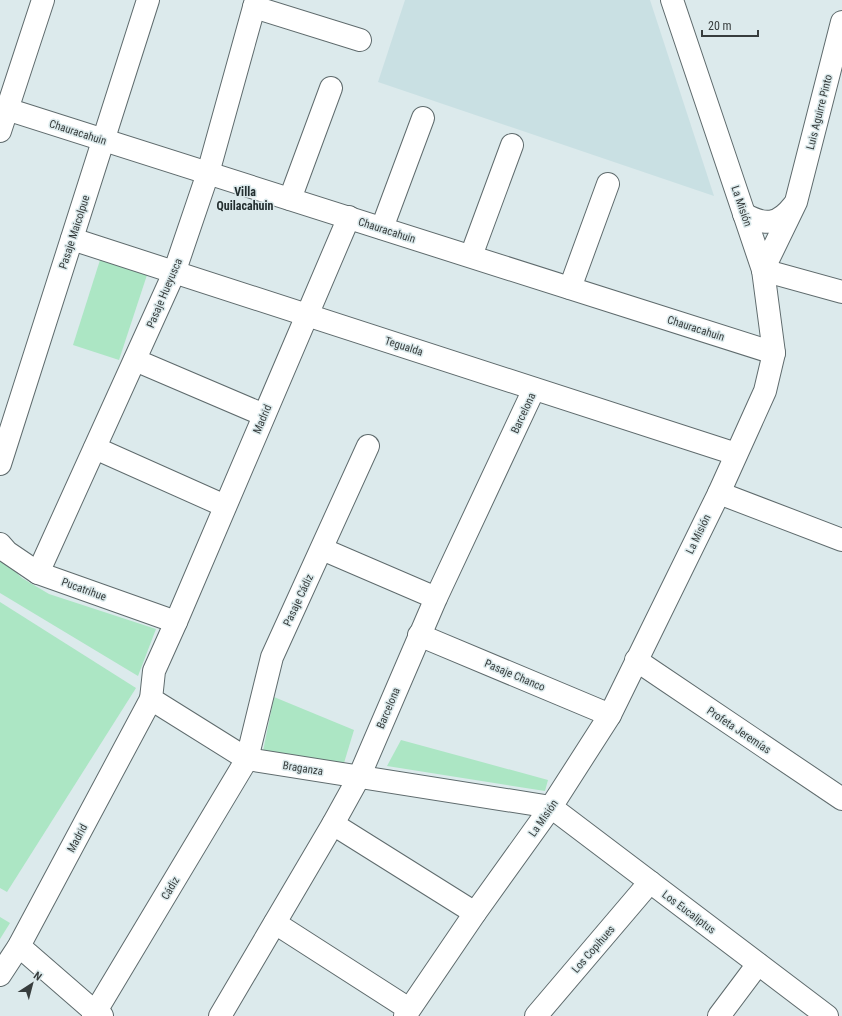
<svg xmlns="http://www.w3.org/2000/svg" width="842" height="1016" viewBox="0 0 842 1016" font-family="'Roboto Condensed',sans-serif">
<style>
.built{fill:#c9e0e3}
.green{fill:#ace6c4}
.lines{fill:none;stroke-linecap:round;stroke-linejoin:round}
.minor-casing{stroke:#5f6b6d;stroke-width:24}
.minor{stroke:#fff;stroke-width:22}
.labels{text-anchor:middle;stroke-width:3;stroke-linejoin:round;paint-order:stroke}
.street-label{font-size:11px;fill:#373d3d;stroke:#dceaec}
.neighbourhood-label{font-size:12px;font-weight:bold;fill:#232e2f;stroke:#dceaec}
</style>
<rect width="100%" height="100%" fill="#dceaec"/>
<polygon class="built" points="405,0 650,0 714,196 378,82"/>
<g class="green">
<polygon points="100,260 147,275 119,360 73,345"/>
<polygon points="0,557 22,578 49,594 156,629 138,676 0,593"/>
<polygon points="0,602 136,688 7,892 0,888"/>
<polygon points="274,697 354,730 344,763 263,751"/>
<polygon points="401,740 548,780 545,791 387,766"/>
<polygon points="0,917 10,923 0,939"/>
</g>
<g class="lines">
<g class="minor-casing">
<g id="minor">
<polyline points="254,7 360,40"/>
<polyline points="0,107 774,353"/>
<polyline points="0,131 43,0"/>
<polyline points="290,199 331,88"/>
<path d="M 744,214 C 765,226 778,225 793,206"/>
<polyline points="349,217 176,622 154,671 151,699 247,759 551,807 827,1016"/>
<polyline points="382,228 423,118"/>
<polyline points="72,239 736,454"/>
<polyline points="471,256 512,145"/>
<polyline points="763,270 796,202 842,22"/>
<polyline points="763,270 842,292"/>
<polyline points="570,288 608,184"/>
<polyline points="135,360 264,415"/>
<polyline points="95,448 225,506"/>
<polyline points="0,464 148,0"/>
<polyline points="719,493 842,540"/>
<polyline points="0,544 7,552 38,573 176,622"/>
<polyline points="322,549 436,598"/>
<polyline points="38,573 174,273 208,173 256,0"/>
<polyline points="419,635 610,715"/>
<polyline points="636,660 842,799"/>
<polyline points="333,824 475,913"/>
<polyline points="275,923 409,1009"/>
<polyline points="19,946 95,1012 102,1016"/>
<polyline points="0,975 19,946 151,699"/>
<polyline points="93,1016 247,759 272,657 368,446"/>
<polyline points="220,1016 333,824 359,777 436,598 534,389"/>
<polyline points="405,1016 475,913 551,807 610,715 719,493 765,391 774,353 763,270 672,0"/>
<polyline points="536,1016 650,882"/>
<polyline points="719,1016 758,964"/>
</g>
</g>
<use href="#minor" class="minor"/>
</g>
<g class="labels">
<g class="street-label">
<text transform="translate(819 112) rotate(-76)" y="4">Luis Aguirre Pinto</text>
<text transform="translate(78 132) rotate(18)" y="4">Chauracahuin</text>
<text transform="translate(742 206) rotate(71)" y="4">La Misión</text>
<text transform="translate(387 230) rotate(18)" y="4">Chauracahuin</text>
<text transform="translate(74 232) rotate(-72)" y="4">Pasaje Maicolpue</text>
<text transform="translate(164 293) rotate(-67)" y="4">Pasaje Hueyusca</text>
<text transform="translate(696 328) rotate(18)" y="4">Chauracahuin</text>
<text transform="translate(404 346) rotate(18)" y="4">Tegualda</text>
<text transform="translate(523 413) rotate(-65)" y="4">Barcelona</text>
<text transform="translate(262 419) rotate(-67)" y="4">Madrid</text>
<text transform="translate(698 534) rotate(-64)" y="4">La Misión</text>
<text transform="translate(84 589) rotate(20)" y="4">Pucatrihue</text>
<text transform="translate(298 600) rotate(-65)" y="4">Pasaje Cádiz</text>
<text transform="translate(515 675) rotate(23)" y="4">Pasaje Chanco</text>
<text transform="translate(388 708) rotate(-67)" y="4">Barcelona</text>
<text transform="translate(739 730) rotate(34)" y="4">Profeta Jeremías</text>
<text transform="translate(303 768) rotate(9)" y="4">Braganza</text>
<text transform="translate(543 818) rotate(-55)" y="4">La Misión</text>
<text transform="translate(77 838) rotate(-62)" y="4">Madrid</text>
<text transform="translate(170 888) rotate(-59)" y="4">Cádiz</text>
<text transform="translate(689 912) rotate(37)" y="4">Los Eucaliptus</text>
<text transform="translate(593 949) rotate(-49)" y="4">Los Copihues</text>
</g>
<g class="neighbourhood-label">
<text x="245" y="196">Villa<tspan x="245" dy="14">Quilacahuin</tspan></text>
</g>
</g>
<g transform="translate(32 984) rotate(36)" stroke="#dceaec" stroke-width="3" paint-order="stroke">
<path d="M0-3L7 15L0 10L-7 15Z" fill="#373d3d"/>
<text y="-6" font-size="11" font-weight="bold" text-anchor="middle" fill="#373d3d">N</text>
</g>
<path d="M702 30v6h56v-6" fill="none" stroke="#373d3d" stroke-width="2"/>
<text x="708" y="30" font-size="12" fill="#373d3d" stroke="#dceaec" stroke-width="3" paint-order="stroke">20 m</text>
</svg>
